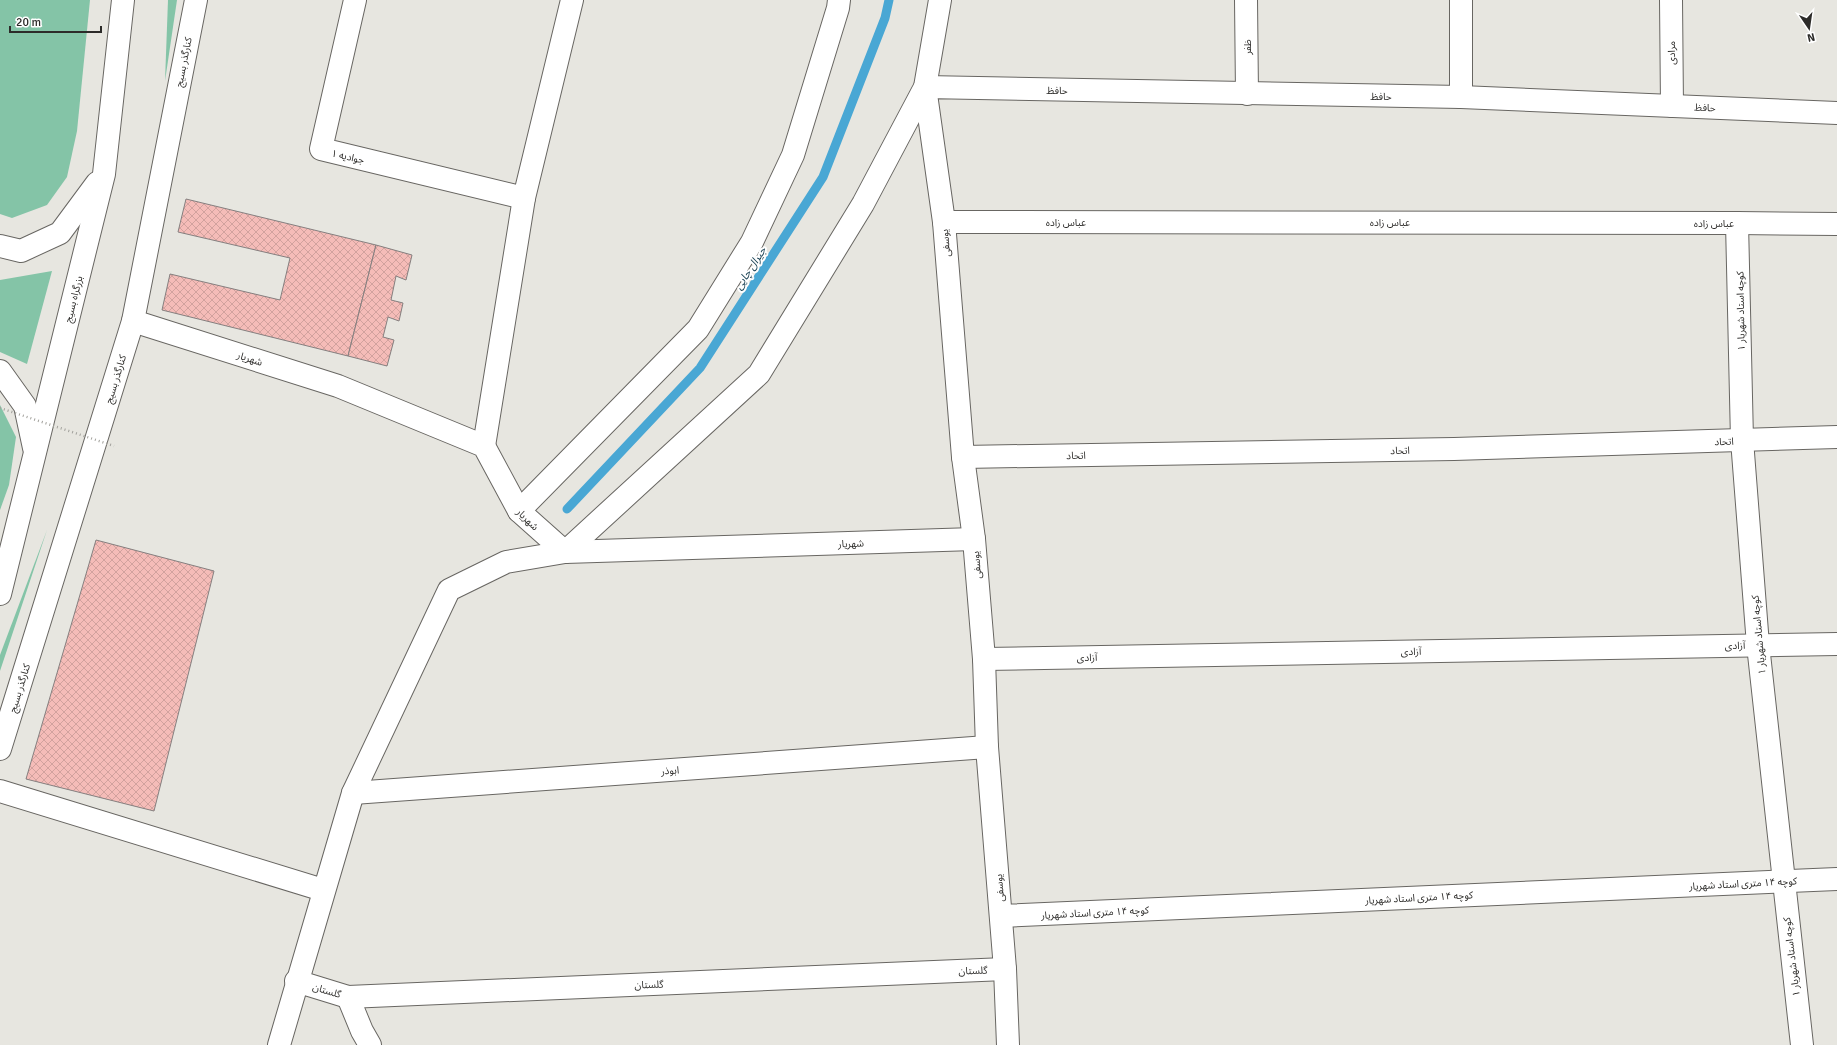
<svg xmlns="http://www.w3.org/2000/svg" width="1837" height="1045" viewBox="0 0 1837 1045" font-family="Signika,'Noto Sans Arabic',sans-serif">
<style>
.green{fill:#84c4a7}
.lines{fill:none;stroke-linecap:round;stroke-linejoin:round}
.stream{stroke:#49a7d4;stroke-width:9}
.building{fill:url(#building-cross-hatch);stroke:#857f7f}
.minor-casing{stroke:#686662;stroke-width:24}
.major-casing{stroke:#686662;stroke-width:24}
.highway-casing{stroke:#686662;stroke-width:24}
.minor{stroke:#fff;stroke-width:22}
.major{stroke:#fff;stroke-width:22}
.highway{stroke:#fff;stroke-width:22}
.path-bridge{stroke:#a2a19c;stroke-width:2.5;stroke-dasharray:1 3;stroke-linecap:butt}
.labels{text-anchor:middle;stroke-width:4;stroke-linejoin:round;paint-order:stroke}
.street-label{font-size:10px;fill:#2c2b29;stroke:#fff}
.water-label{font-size:11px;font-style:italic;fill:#113a4d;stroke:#fff}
</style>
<defs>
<pattern id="building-cross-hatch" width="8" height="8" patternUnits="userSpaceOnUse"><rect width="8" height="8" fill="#f5bcb8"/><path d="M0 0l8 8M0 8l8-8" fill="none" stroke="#d2a29e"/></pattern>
</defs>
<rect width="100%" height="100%" fill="#e7e6e0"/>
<g class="green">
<polygon points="0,0 90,0 77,131 67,177 47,205 12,218 0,214"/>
<polygon points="168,0 177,0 165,81"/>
<polygon points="52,271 27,364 0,352 0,280"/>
<polygon points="0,405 16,437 9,485 0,510"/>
<polygon points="47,530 0,671 0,655"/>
</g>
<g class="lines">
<polyline class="stream" points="567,509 700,368 823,177 885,18 889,0"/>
</g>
<g class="building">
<polygon points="186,199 376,245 348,356 162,310 170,274 280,300 290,258 178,232"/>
<polygon points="376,245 412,255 406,280 396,276 391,300 403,303 399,321 388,317 383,337 394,340 387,366 348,356"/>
<polygon points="96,540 214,571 154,811 26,779"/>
</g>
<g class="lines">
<g class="minor-casing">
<g id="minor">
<polyline points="355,0 321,149 524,198"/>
<polyline points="1246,0 1247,94"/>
<polyline points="1671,0 1672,106"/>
<polyline points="1461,97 1461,0"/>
<polyline points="944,222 1737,223 1837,224"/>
<polyline points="1737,223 1742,440 1758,645 1802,1045"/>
<polyline points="133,321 338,386 484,446 519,511 565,552"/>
<polyline points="484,446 524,198 572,0"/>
<polyline points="963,457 1454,449 1837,437"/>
<polyline points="519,511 698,329 752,242 793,155 838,8 839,0"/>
<polyline points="565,552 759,374 863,204 925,87 940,0"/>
<polyline points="984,659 1837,644"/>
<polyline points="0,791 323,890"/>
<polyline points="353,793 987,747"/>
<polyline points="1001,916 1837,879"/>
<polyline points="296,981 348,997 1005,969"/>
<polyline points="348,997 362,1031 370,1045"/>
<polyline points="279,1045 353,793 449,590 506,562 565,552 974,539"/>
<polyline points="1008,1045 1005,969 987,747 984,659 974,539 963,457 944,222 925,87 1461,97 1837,113"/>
</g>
</g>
<g class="major-casing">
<polyline id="major" points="0,749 133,321 196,0"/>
</g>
<g class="highway-casing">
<g id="highway">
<polyline points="0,246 21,251 60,233 97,183"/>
<polyline points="0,371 25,406 34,448"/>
<polyline points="0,594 104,174 123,0"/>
</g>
</g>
<use href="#minor" class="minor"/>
<use href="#major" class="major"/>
<use href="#highway" class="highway"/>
<polyline class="path-bridge" points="0,408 114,446"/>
</g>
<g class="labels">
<g class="street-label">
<text transform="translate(1247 47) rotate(-90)" y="4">ظفر</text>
<text transform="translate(1671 53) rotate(-91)" y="4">مرادی</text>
<text transform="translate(183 62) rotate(-79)" y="4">کنارگذر بسیج</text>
<text transform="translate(1057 90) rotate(1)" y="4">حافظ</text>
<text transform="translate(1381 96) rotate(1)" y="4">حافظ</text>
<text transform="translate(1705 107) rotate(2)" y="4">حافظ</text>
<text transform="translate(348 156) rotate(13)" y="4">جوادیه ۱</text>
<text x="1066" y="226">عباس زاده</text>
<text x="1390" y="226">عباس زاده</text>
<text x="1714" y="227">عباس زاده</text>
<text transform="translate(945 243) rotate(-95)" y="4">یوسفی</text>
<text transform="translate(73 299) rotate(-76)" y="4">بزرگراه بسیج</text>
<text transform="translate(1740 311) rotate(-91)" y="4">کوچه استاد شهریار ۱</text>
<text transform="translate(250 358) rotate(18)" y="4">شهریار</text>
<text transform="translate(115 379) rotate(-73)" y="4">کنارگذر بسیج</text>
<text transform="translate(1724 441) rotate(-2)" y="4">اتحاد</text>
<text transform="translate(1400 450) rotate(-1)" y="4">اتحاد</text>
<text transform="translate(1076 455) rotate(-1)" y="4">اتحاد</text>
<text transform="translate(528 519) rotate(45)" y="4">شهریار</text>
<text transform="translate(851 543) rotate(-2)" y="4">شهریار</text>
<text transform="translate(976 565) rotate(-95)" y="4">یوسفی</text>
<text transform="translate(1758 635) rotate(-95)" y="4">کوچه استاد شهریار ۱</text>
<text transform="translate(1735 645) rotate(-1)" y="4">آزادی</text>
<text transform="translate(1411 651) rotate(-1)" y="4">آزادی</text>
<text transform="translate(1087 657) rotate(-1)" y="4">آزادی</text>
<text transform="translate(19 688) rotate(-73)" y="4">کنارگذر بسیج</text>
<text transform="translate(670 770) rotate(-4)" y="4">ابوذر</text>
<text transform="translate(1743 883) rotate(-3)" y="4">کوچه ۱۴ متری استاد شهریار</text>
<text transform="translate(999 888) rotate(-94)" y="4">یوسفی</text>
<text transform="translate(1419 897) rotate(-3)" y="4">کوچه ۱۴ متری استاد شهریار</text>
<text transform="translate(1095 912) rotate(-3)" y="4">کوچه ۱۴ متری استاد شهریار</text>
<text transform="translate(1791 957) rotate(-97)" y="4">کوچه استاد شهریار ۱</text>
<text transform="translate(973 970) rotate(-2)" y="4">گلستان</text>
<text transform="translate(649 984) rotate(-2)" y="4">گلستان</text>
<text transform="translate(327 990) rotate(17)" y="4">گلستان</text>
</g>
<g class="water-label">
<text transform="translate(750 268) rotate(-57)" y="4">جیرال چایی</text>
</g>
</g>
<g transform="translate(1809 28) rotate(167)" stroke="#ffffff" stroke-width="3" paint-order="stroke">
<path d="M0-3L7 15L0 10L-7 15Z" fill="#2c2b29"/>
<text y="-6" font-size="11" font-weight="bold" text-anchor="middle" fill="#2c2b29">N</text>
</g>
<path d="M10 26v6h91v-6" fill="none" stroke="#2c2b29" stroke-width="2"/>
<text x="16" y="26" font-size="12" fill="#2c2b29" stroke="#ffffff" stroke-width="3" paint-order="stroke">20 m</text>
</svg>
